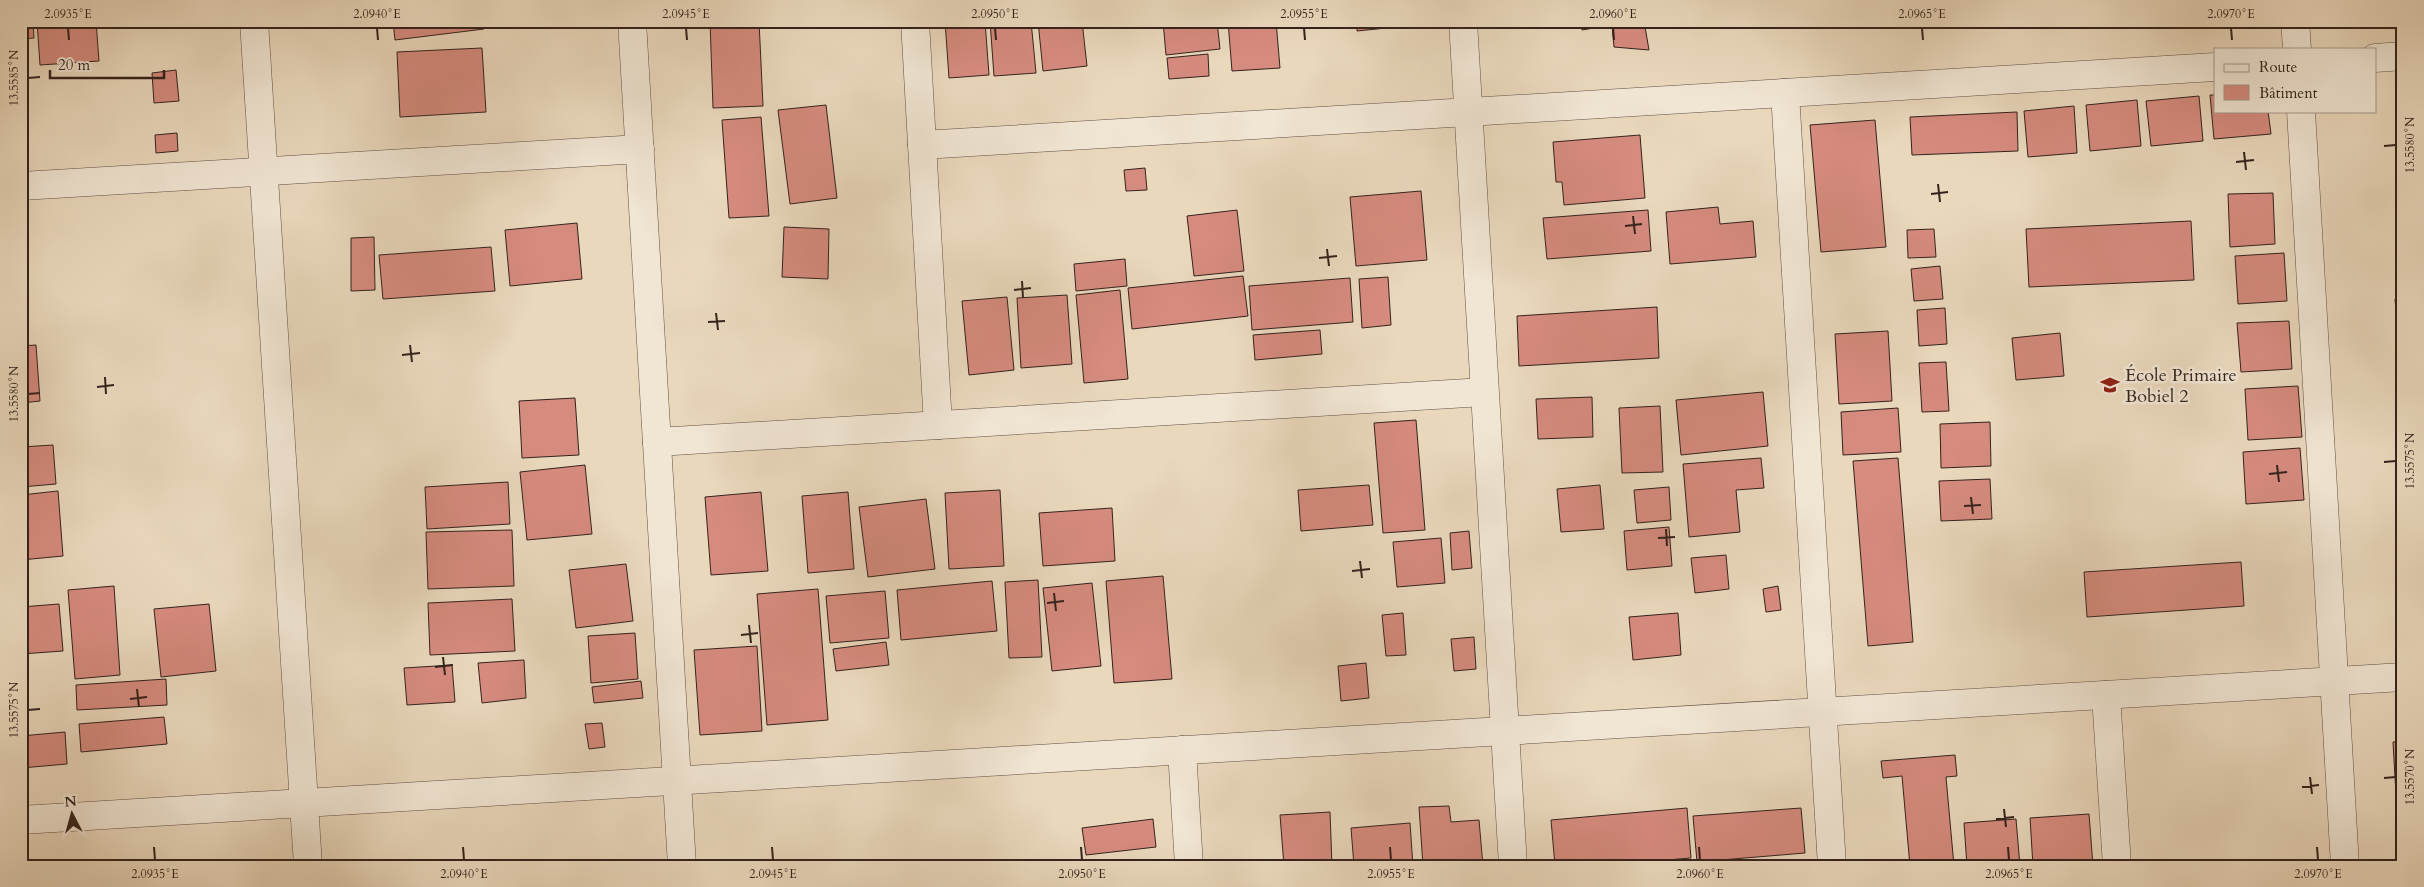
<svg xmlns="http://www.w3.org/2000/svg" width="2424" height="887" viewBox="0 0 2424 887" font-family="Cardo,serif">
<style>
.building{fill:#d68b7f;stroke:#34221c}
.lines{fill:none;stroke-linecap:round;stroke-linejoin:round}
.minor-casing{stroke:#625044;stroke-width:29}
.minor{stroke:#f1e6d4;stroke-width:28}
.ticks{fill:none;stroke:#34221c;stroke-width:2}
.labels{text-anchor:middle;stroke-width:5;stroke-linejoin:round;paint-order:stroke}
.poi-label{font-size:18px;fill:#34221c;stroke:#f1e6d4;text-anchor:start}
.neatline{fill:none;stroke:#34221c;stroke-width:2}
.ticks-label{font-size:12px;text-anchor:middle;fill:#34221c}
</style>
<rect width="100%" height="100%" fill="#ead8bd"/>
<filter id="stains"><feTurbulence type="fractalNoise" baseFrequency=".004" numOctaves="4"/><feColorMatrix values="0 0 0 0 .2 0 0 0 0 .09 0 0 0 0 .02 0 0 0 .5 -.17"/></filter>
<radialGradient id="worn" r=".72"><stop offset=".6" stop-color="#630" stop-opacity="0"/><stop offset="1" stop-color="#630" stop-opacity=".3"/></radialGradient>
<g class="building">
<polygon points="21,21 33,21 34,38 21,39"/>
<polygon points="37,21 96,21 99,61 40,65"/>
<polygon points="393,21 483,21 484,29 395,40"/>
<polygon points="710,21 759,21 763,106 713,108"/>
<polygon points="945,21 985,21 989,75 949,78"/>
<polygon points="990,21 1031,21 1036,73 994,76"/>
<polygon points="1038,21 1082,21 1087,66 1043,71"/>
<polygon points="1163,21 1217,21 1220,49 1166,55"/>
<polygon points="1228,21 1276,21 1280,68 1232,71"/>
<polygon points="1357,21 1405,21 1406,26 1357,31"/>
<polygon points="1581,21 1644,21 1649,50 1614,47 1612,25 1582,30"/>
<polygon points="1731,21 1758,21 1731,23"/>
<polygon points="482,48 486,112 400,117 397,52"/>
<polygon points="1208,54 1209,76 1169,79 1167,58"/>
<polygon points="176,70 179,101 154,103 152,73"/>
<polygon points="2210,95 2215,95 2215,111 2268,111 2271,134 2214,139"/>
<polygon points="2199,96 2203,141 2151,146 2146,101"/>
<polygon points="2137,100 2141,146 2090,151 2086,105"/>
<polygon points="826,105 837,198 790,204 778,110"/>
<polygon points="2074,106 2077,153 2028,157 2024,111"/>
<polygon points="2017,112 2018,151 1912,155 1910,117"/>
<polygon points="761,117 769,216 729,218 722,120"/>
<polygon points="1875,120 1886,247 1821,252 1810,125"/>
<polygon points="177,133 178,151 156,153 155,135"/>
<polygon points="1640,135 1645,198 1564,205 1562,182 1556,182 1553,142"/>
<polygon points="1145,168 1147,190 1126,191 1124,170"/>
<polygon points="1421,191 1427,260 1356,266 1350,197"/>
<polygon points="2273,193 2275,244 2230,247 2228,194"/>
<polygon points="1718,207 1720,224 1753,221 1756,257 1670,264 1666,212"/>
<polygon points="1237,210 1244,271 1194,276 1187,216"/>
<polygon points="1648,210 1651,251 1547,259 1543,218"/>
<polygon points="2191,221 2194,280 2029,287 2026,229"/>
<polygon points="577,223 582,279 510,286 505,230"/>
<polygon points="784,227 829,229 828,279 782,277"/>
<polygon points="1934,229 1936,257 1908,258 1907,230"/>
<polygon points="374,237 375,290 351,291 351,238"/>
<polygon points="491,247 495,291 383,299 379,255"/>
<polygon points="2284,253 2287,301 2238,304 2235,256"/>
<polygon points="1125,259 1127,286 1076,291 1074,264"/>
<polygon points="1940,266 1943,299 1914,301 1911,269"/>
<polygon points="1243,276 1248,316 1132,329 1128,288"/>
<polygon points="1388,277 1391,325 1362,328 1359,279"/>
<polygon points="1350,278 1353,322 1252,330 1249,286"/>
<polygon points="1120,290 1128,379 1084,383 1076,295"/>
<polygon points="1067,295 1072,364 1021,368 1017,298"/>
<polygon points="1007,297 1014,370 969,375 962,301"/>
<polygon points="2395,299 2403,299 2403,353 2399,353"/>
<polygon points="1657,307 1659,358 1519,366 1517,316"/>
<polygon points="1945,308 1947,344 1919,346 1917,310"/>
<polygon points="2289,321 2292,369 2241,372 2237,323"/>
<polygon points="1320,330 1322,354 1255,360 1253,335"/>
<polygon points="1888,331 1892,401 1839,404 1835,334"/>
<polygon points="2060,333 2064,376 2016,380 2012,338"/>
<polygon points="36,345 40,401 21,403 21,346"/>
<polygon points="1946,362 1949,411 1922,412 1919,363"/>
<polygon points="2298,386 2302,437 2248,440 2245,389"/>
<polygon points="1763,392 1768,446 1681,455 1676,400"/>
<polygon points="1592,397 1593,437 1538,439 1536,399"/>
<polygon points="575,398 579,455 522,458 519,401"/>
<polygon points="1660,406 1663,472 1622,473 1619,408"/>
<polygon points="1898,408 1901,452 1843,455 1841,412"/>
<polygon points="1416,420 1425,530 1383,533 1374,423"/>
<polygon points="1990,422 1991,466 1941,468 1940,424"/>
<polygon points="53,445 56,484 21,487 21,447"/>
<polygon points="2300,448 2304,500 2246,504 2243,452"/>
<polygon points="1761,458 1764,488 1736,490 1740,532 1689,537 1683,464"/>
<polygon points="1898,458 1913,642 1868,646 1853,461"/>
<polygon points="585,465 592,534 527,540 520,472"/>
<polygon points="1990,479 1992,519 1941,521 1939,481"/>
<polygon points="508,482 510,524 427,529 425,487"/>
<polygon points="1369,485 1373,525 1301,531 1298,490"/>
<polygon points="1600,485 1604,529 1561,532 1557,489"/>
<polygon points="1669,487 1671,520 1637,523 1634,490"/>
<polygon points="1000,490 1004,566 949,569 945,493"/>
<polygon points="58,491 63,556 21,560 21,495"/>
<polygon points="761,492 768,571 711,575 705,497"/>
<polygon points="848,492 854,569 808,573 802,496"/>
<polygon points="926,499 935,569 868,577 859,507"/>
<polygon points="1112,508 1115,561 1043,566 1039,513"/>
<polygon points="1669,527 1672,566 1627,570 1624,531"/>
<polygon points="512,530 514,586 428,589 426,532"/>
<polygon points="1469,531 1472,568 1452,570 1450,533"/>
<polygon points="1441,538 1445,583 1397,587 1393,542"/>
<polygon points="1726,555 1729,589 1695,593 1691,558"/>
<polygon points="2241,562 2244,606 2087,617 2084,572"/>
<polygon points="626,564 633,621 576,628 569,570"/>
<polygon points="1163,576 1172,679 1114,683 1106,581"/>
<polygon points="1038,580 1042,657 1009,658 1005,582"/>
<polygon points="992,581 997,631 901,640 897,590"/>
<polygon points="1092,583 1101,666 1052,671 1043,588"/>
<polygon points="114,586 120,675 75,679 68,590"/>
<polygon points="1778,586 1781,610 1766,612 1763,589"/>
<polygon points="818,589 828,720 767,725 757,594"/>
<polygon points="885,591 889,638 830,643 826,596"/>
<polygon points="512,599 515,651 430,655 428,603"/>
<polygon points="59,604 63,651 21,654 21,607"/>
<polygon points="209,604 216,671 161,677 154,609"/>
<polygon points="1403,613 1406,655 1386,656 1382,615"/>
<polygon points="1678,613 1681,655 1633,660 1629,617"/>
<polygon points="2403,627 2403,659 2399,660 2396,628"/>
<polygon points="635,633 638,679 591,683 588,636"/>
<polygon points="1474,637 1476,669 1454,671 1451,639"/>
<polygon points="886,642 889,665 836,671 833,649"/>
<polygon points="757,646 762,731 700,735 694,650"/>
<polygon points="524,660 526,698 482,703 478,663"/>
<polygon points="1366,663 1369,698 1341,701 1338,666"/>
<polygon points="452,665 455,702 407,705 404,668"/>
<polygon points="166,679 167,705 77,710 76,685"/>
<polygon points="641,681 643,698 594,703 592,687"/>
<polygon points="164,717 167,744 81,752 79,724"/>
<polygon points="602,723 605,747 589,749 585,724"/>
<polygon points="65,732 67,764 21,768 21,736"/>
<polygon points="2403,741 2403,795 2396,795 2393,742"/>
<polygon points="1955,755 1957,776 1946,777 1954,866 1910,866 1902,776 1883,778 1881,761"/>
<polygon points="1449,806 1451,822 1479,820 1483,866 1423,866 1419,807"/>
<polygon points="1687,808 1691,858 1594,866 1555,866 1551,820"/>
<polygon points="1801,808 1805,853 1697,862 1693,816"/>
<polygon points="1330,812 1332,866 1284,866 1280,815"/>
<polygon points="2089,814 2093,866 2033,866 2030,818"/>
<polygon points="1153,819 1156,847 1086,855 1082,828"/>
<polygon points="2016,819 2020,866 1967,866 1964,823"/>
<polygon points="1410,823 1413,866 1354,866 1351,828"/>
<polygon points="892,863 892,866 841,866 841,864"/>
<polygon points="1748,863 1749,866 1714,866"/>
</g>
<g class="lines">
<g class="minor-casing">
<g id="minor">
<polyline points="254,21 308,866"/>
<polyline points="632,21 682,866"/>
<polyline points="915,21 938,425"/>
<polyline points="1463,21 1513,866"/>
<polyline points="2295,21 2297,49"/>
<polyline points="2375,58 2403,56"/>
<polyline points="1785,93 1832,866"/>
<polyline points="2301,111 2345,866"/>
<polyline points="922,145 2215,67"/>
<polyline points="21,186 640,149"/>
<polyline points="657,442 1484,392"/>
<polyline points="2106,695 2117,866"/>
<polyline points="1182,750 1189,866"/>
<polyline points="21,820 2403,677"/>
</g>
</g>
<use href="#minor" class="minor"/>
</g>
<path class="ticks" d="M 68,28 L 69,40M 377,28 L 378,40M 686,28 L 687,40M 995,28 L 996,40M 1304,28 L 1305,40M 1613,28 L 1614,40M 1922,28 L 1923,40M 2231,28 L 2232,40M 28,78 L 40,77M 2384,146 L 2396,145M 2244,152 L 2246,170M 2236,162 L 2254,160M 1938,184 L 1940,202M 1931,194 L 1948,192M 1633,216 L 1635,234M 1625,226 L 1642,224M 1327,249 L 1329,266M 1319,258 L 1337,256M 1022,281 L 1023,298M 1014,290 L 1031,288M 716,313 L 718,330M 708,322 L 725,321M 410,345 L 412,362M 402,355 L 420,353M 105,377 L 106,394M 97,387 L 114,385M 28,394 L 40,393M 2384,462 L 2396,461M 2277,465 L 2279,482M 2269,474 L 2287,472M 1971,497 L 1973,514M 1964,506 L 1981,505M 1666,529 L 1667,546M 1658,538 L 1675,537M 1360,561 L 1362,578M 1352,571 L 1370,569M 1054,593 L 1056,611M 1047,603 L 1064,601M 749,625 L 751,643M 741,635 L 758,633M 443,657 L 445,675M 435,667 L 453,665M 137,689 L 139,707M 130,699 L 147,697M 28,710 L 40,709M 2310,777 L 2312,794M 2384,778 L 2396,777M 2302,787 L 2319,785M 2004,809 L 2006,827M 1996,819 L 2014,817M 154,847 L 155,860M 463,847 L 464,860M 772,847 L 773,860M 1081,847 L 1082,860M 1390,847 L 1391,860M 1699,847 L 1700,860M 2008,847 L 2009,860M 2317,847 L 2318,860"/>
<defs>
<g id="school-bare" transform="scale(1.5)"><path d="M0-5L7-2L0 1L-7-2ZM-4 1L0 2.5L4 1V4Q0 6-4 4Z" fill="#8f2418" stroke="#f1e6d4" stroke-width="2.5" paint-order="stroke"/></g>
</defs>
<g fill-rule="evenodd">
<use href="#school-bare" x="2110" y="385"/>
</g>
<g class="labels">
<g class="poi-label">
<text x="2125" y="381">École Primaire<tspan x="2125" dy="21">Bobiel 2</tspan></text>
</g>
</g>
<rect width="2424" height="887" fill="none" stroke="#ead8bd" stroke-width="55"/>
<rect x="2214" y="48" width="162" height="65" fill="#f1e6d4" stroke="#a5988a"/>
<rect x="2224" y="64" width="25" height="8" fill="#f1e6d4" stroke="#a5988a"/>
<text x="2259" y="72" font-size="15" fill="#34221c">Route</text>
<rect x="2224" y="85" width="25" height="15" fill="#d68b7f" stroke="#a5988a"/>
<text x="2259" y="98" font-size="15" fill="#34221c">Bâtiment</text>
<g transform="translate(72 814) rotate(354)" stroke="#f1e6d4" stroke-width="4" paint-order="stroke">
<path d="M0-4L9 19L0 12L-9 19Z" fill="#34221c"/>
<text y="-8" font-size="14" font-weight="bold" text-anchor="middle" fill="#34221c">N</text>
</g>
<path d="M50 70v8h114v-8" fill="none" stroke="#34221c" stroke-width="2.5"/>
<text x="58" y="70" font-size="15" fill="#34221c" stroke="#f1e6d4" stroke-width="4" paint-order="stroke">20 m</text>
<rect x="28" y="28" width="2368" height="832" class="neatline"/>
<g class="ticks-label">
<text x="68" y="18">2.0935°E</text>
<text x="377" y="18">2.0940°E</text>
<text x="686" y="18">2.0945°E</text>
<text x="995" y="18">2.0950°E</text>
<text x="1304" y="18">2.0955°E</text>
<text x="1613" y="18">2.0960°E</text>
<text x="1922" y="18">2.0965°E</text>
<text x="2231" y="18">2.0970°E</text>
<text transform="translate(14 78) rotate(-90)" y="4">13.5585°N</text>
<text transform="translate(2410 145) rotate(-90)" y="4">13.5580°N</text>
<text transform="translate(14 394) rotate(-90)" y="4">13.5580°N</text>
<text transform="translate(2410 461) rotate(-90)" y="4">13.5575°N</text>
<text transform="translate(14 710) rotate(-90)" y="4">13.5575°N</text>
<text transform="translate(2410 777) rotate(-90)" y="4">13.5570°N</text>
<text x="155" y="878">2.0935°E</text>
<text x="464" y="878">2.0940°E</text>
<text x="773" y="878">2.0945°E</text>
<text x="1082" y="878">2.0950°E</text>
<text x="1391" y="878">2.0955°E</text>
<text x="1700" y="878">2.0960°E</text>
<text x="2009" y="878">2.0965°E</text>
<text x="2318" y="878">2.0970°E</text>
</g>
<rect width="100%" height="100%" filter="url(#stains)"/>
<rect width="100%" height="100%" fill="url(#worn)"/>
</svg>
